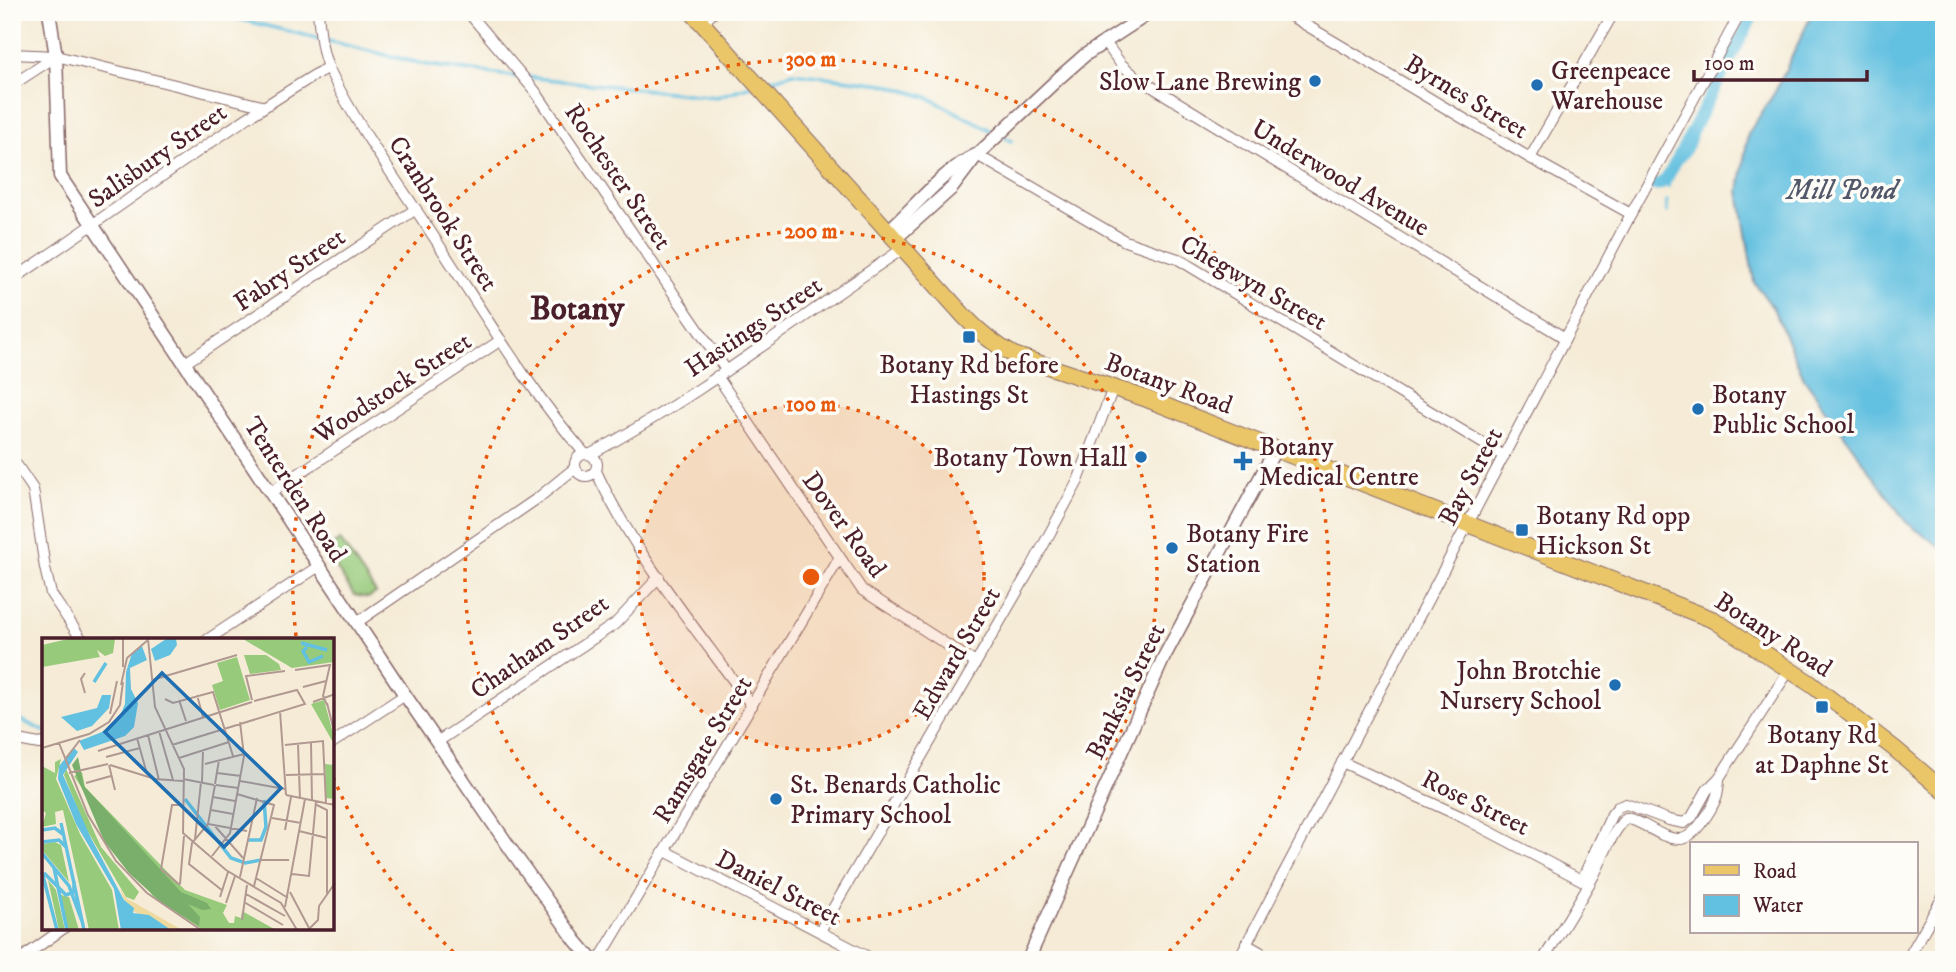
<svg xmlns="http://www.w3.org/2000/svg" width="1956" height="972" viewBox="0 0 1956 972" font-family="'IM FELL DW Pica',serif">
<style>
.green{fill:#97ca7b;stroke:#707453;stroke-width:2}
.water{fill:#62c0e0;stroke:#567086;stroke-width:2}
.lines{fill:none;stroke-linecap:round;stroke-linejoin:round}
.stream{stroke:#62c0e0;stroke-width:3.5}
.canal{stroke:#62c0e0;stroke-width:12}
.minor-casing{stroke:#866667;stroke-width:12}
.tertiary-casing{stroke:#866667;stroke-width:15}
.primary-casing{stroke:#866667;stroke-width:18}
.minor{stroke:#fff;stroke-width:10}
.tertiary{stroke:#fff;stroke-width:12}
.primary{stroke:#eac669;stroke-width:16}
.ring{fill:none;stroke:#e8590c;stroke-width:3.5;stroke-dasharray:3.5 7}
.poi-dot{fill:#1f6fb2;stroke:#fdfcf7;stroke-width:2.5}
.labels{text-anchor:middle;stroke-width:7;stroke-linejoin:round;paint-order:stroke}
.poi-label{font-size:26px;fill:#4a1f2b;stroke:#fdfcf7;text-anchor:start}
.street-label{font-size:26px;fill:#4a1f2b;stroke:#fdfcf7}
.water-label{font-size:28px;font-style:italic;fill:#52576a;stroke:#fdfcf7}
.district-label{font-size:33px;font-weight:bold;fill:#4a1f2b;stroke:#fdfcf7}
.inset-river{fill:none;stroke:#62c0e0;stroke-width:3.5}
.inset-road{fill:none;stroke:#b19992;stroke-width:2}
.view{fill:#1f6fb2;fill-opacity:0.15;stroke:#1f6fb2;stroke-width:3.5}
.inset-edge{fill:none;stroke:#4a1f2b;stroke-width:3.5}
.centre{fill:#e8590c;stroke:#fdfcf7;stroke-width:3.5}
.ring-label{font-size:21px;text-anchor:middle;font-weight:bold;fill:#e8590c;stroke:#fdfcf7;stroke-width:7;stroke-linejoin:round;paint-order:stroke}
</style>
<rect width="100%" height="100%" fill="#fdfcf7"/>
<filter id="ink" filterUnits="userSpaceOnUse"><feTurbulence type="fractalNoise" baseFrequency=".0143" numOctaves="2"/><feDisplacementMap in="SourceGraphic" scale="14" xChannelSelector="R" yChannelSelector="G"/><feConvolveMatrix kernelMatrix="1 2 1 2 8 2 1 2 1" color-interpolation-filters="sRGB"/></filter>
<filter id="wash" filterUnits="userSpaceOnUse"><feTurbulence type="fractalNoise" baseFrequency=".00686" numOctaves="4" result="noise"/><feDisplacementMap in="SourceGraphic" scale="28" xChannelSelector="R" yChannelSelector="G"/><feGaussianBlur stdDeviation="1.57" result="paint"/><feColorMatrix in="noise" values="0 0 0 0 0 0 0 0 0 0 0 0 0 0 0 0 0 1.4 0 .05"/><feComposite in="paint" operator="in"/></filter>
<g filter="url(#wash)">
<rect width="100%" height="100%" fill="#f5ebd6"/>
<polygon class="green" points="340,540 376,593 368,598 354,595 325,550"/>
<polygon class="water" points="1813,12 1944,12 1943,549 1906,522 1804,378 1773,308 1754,282 1739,191 1748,134 1775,92"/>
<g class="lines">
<g class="stream">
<polyline points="209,12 427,65 519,77"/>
<polyline points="526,77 716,97 751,86"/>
<polyline points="761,83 793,73 884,84 927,97 996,133"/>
<polyline points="1003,136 1011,141"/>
<polyline points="1662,187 1667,178"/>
<path d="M 1668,187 L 1672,168 C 1688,158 1697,143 1695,125"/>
<polyline points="1667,201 1667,212"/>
<polyline points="12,716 44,731"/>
</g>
<polyline class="canal" points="1654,185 1660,184 1667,178 1755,12"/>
</g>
</g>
<g filter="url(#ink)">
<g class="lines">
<g class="minor-casing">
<g id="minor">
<path d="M 318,12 C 320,31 321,52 329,69 C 359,131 402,187 439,245 C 485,315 529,390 585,454"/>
<polyline points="468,12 535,91 726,370"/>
<polyline points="1284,12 1530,158 1631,214"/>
<polyline points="702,23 714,12"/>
<polyline points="1104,41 1121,64 1136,77 1565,338"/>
<polyline points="12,54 56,56 262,106"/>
<polyline points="12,85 55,57"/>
<polyline points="977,155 1125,241 1178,259 1504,456"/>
<polyline points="1530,158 1614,12"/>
<path d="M 12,280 C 118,209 219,132 328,67"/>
<polyline points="185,363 416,209"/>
<polyline points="717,376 862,590 974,662"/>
<circle cx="586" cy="465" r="11"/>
<path d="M 591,454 C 701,395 800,317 904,248"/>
<polyline points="12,458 33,489 45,568 51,594 82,640"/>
<path d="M 596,471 C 635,556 698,631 752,706"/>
<polyline points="271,492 501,340"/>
<polyline points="356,623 538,498 575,468"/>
<polyline points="207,640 319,566"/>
<polyline points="12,739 39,744 44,743"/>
<polyline points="437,742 615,624 659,577"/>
<polyline points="332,743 405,695"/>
<polyline points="1342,762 1462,817 1589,884"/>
<polyline points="665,851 874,960"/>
<polyline points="1589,884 1585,873 1612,814 1618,807 1626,804 1669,820 1684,823 1692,817 1707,790 1719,778 1790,669"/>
<polyline points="820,931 1031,568 1078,481 1113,388"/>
<polyline points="1246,944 1274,960"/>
<polyline points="19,960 64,928"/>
<polyline points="599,960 839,559"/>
<polyline points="1238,960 1631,214 1741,12"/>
<path d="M 1543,960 C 1560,932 1578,904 1594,875 C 1604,856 1611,833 1626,818 C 1644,821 1659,838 1678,839 C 1693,841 1713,808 1717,795 C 1718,790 1719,784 1719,778"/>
<polyline points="1907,960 1944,895"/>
</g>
</g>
<g class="tertiary-casing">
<g id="tertiary">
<polyline points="49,12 56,56 60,176 405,695 512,851 576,941 592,960"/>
<path d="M 888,231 C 917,205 941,172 976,155"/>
<polyline points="895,239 952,188 977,155 1060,77 1085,55 1151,12"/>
<polyline points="1028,960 1164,657 1276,448"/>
</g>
</g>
<g class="primary-casing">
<path id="primary" d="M 692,12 L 964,316 C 979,332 995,345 1014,355 L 1147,399 L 1714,620 L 1811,684 L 1895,749 L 1944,791"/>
</g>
<use href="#minor" class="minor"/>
<use href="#tertiary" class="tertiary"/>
<use href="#primary" class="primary"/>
</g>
</g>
<circle cx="811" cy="577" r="173" fill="#e8590c" fill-opacity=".12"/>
<g class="ring">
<circle cx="811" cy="577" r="173"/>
<circle cx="811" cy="577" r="346"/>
<path d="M461 959A518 518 0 0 1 334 779M296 636A518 518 0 1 1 1161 959"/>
</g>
<g class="poi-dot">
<circle cx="1315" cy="81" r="7"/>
<circle cx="1537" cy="85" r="7"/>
<rect x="962" y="330" width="14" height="14" rx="3.5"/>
<circle cx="1698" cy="409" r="7"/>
<circle cx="1141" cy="457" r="7"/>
<path d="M1239.5 450.5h7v7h7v7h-7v7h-7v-7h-7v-7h7z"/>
<rect x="1515" y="523" width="14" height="14" rx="3.5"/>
<circle cx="1172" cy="548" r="7"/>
<circle cx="1615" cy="685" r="7"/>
<rect x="1815" y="700" width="14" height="14" rx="3.5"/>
<circle cx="776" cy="799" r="7"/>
</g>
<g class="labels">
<g class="poi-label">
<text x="1551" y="79">Greenpeace<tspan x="1551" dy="30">Warehouse</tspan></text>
<text x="1301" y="90" text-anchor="end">Slow Lane Brewing</text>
<text x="969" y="373" text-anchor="middle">Botany Rd before<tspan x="969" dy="30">Hastings St</tspan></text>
<text x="1712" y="403">Botany<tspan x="1712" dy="30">Public School</tspan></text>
<text x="1259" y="455">Botany<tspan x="1259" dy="30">Medical Centre</tspan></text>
<text x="1127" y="466" text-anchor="end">Botany Town Hall</text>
<text x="1536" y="524">Botany Rd opp<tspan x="1536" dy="30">Hickson St</tspan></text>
<text x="1186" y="542">Botany Fire<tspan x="1186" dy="30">Station</tspan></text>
<text x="1601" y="679" text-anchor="end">John Brotchie<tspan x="1601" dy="30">Nursery School</tspan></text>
<text x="1822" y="743" text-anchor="middle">Botany Rd<tspan x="1822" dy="30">at Daphne St</tspan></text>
<text x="790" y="793">St. Benards Catholic<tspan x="790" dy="30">Primary School</tspan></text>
</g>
<g class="street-label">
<text transform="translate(1467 96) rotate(31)" y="9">Byrnes Street</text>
<text transform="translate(157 155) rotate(-35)" y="9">Salisbury Street</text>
<text transform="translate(619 176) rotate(56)" y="9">Rochester Street</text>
<text transform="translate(1341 177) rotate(31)" y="9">Underwood Avenue</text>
<text transform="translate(444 213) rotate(57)" y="9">Cranbrook Street</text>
<text transform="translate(289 269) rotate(-34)" y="9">Fabry Street</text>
<text transform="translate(1254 282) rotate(30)" y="9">Chegwyn Street</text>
<text transform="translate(753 326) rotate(-34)" y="9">Hastings Street</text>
<text transform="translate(1169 383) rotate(20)" y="9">Botany Road</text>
<text transform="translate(392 387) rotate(-33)" y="9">Woodstock Street</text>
<text transform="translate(1470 476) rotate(-62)" y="9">Bay Street</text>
<text transform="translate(296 489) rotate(57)" y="9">Tenterden Road</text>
<text transform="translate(845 524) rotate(54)" y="9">Dover Road</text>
<text transform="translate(1774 634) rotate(33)" y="9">Botany Road</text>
<text transform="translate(539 646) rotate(-35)" y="9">Chatham Street</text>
<text transform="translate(956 653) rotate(-60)" y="9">Edward Street</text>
<text transform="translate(1125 691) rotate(-64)" y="9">Banksia Street</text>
<text transform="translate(702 749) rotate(-59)" y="9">Ramsgate Street</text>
<text transform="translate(1476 802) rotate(26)" y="9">Rose Street</text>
<text transform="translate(779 887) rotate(27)" y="9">Daniel Street</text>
</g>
<g class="water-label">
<text x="1842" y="199">Mill Pond</text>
</g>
<g class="district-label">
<text x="577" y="319">Botany</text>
</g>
</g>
<g transform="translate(42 638)">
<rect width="292" height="292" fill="#f5ebd6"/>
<path d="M 73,1 L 71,15 L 63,18 L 55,12 L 58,19 L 0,29 L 0,7 L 26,1 ZM 201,1 L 292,1 L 292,24 L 250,30 ZM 202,17 L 224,17 L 237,26 L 239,32 L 208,36 ZM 195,19 L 208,62 L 178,72 L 170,47 L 181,43 L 175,25 ZM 282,62 L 292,99 L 292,106 L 269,66 ZM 19,121 L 14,141 L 38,196 L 70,252 L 77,292 L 47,292 L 21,172 L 13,174 L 14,186 L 0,189 L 4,175 L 0,172 L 0,128 L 13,135 L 13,124 ZM 283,126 L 292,127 L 292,161 L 284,160 ZM 24,131 L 59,209 L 97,254 L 92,262 L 84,259 L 42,187 L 22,137 ZM 40,134 L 43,149 L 143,252 L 185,267 L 181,275 L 187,285 L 192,285 L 193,278 L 199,280 L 200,273 L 234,292 L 161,292 L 112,260 L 32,138 ZM 13,204 L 19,207 L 27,244 L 0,212 L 0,206 ZM 6,242 L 14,252 L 23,292 L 17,292 ZM 19,257 L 27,259 L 37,292 L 26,292 Z" fill="#97ca7b"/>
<path d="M 36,119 L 42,148 L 139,254 L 165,265 L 169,271 L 160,272 L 146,266 L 158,279 L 157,288 L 120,265 L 87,235 L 62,203 L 30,127 Z" fill="#79ae6b"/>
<path d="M 78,250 L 84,260 L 140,292 L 129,292 L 93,274 L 82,262 Z" fill="#eeda9e"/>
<path d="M 124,1 L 134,1 L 135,7 L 128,17 L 113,23 L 109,11 ZM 100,8 L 105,22 L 88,30 L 89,51 L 96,65 L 92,89 L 83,98 L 42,112 L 37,103 L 60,94 L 77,80 L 83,66 L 84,34 L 90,15 ZM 60,57 L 69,57 L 67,70 L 50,88 L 35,93 L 19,79 L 55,70 ZM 32,110 L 36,114 L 21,137 L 49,200 L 82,262 L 92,270 L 91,275 L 107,277 L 129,292 L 79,292 L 72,251 L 34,186 L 16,141 L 17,128 Z" fill="#62c0e0"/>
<path class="inset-river" d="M 259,5 L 285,12M 265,9 L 261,13 L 267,24 L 281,18M 52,44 L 64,25M 143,161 L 189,220 L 203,225 L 219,222M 19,185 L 42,292M 0,192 L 13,190 L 22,197M 206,202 L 219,202 L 224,189 L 222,162M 0,204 L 17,202 L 24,209M 0,215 L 27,248 L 41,286M 12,230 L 25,292M 0,234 L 15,292M 2,235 L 24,257 L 32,254 L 32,243"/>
<path class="inset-road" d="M 106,1 L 113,69 L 142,131 L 141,195 L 184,232 L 239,265 L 255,292M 81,29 L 81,1M 253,32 L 288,27 L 281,58 L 285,67M 43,35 L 39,41 L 43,55M 110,42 L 195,17M 79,47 L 85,20 L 107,1M 261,49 L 284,43M 155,57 L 161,79M 123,61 L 131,65 L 171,54 L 191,118M 137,62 L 144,83M 210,62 L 204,38 L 243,33M 271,64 L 293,56M 285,65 L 293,97M 238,73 L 244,157M 68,76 L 75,43M 117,93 L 131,142M 106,97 L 117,142M 95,100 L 105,136M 17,105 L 46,177 L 74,223 L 105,255 L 159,292M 269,105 L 270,163M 256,106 L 258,161M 130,107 L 263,66 L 255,52 L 212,63M 243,107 L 281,103 L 284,165M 0,110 L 47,96 L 67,84 L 78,67 L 81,44M 56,113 L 210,64M 64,119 L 98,110M 24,120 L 38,102M 137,120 L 187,104M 163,126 L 202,116M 67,127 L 73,152M 68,127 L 113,141 L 141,143M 27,135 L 66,126M 175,135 L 199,138M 244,137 L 283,136M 141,141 L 172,147M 198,143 L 243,151M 160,144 L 161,112M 44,145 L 69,138M 173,146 L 177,122M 173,147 L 166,186 L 150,205 L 147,226 L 181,253M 174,147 L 196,150M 195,156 L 232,167 L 212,248M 244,157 L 293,167M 171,159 L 193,163M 273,166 L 285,172 L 285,256M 169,172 L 191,176M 230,180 L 259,185M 166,186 L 205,193M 172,187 L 201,220M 243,192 L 249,159M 257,193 L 285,200M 153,201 L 159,144M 170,218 L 188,195 L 202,118 L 198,84M 219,222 L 247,222M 250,236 L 267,238 L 274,163M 198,239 L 215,160M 214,240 L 246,260M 138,246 L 142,198M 138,247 L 119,231 L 130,167 L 140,167M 248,254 L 267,290M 204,256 L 243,278M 178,259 L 186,234M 202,264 L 241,287M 184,265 L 193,238M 243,269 L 263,161M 200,282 L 205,247M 266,292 L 276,282 L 277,268 L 293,245"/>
<path class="view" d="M 120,35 L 239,150 L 182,209 L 63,94 Z"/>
<rect width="292" height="292" class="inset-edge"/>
</g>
<circle cx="811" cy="577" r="10" class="centre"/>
<g class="ring-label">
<text x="811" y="66">300 m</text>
<text x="811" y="238">200 m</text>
<text x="811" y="411">100 m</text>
</g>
<rect width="1956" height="972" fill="none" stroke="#fdfcf7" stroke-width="42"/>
<rect x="1690" y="842" width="228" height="91" fill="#fdfcf7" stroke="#b5a4a5" stroke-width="2"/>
<rect x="1704" y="865" width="35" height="10" fill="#eac669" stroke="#b5a4a5" stroke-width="2"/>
<text x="1753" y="878" font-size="21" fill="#4a1f2b">Road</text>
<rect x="1704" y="895" width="35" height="21" fill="#62c0e0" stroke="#b5a4a5" stroke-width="2"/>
<text x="1753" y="912" font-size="21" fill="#4a1f2b">Water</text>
<path d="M1694 70v10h173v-10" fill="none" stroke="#4a1f2b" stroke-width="3.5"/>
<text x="1704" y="70" font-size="21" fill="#4a1f2b" stroke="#fdfcf7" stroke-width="5" paint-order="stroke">100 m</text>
</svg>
